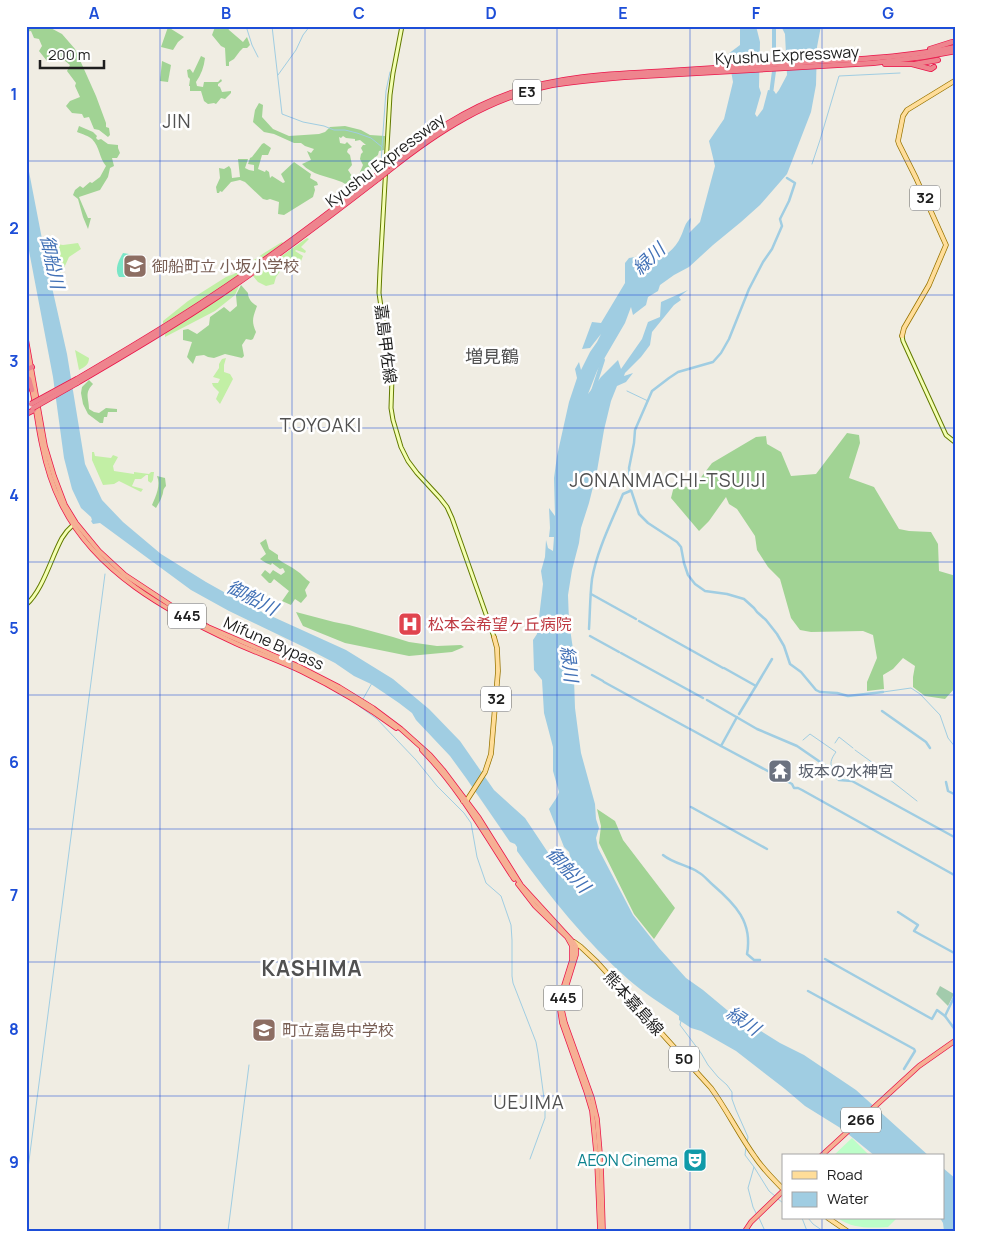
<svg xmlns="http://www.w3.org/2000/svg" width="982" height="1257" viewBox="0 0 982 1257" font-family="Manrope,'Noto Sans JP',sans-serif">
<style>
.grass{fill:#c2efa5}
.forest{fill:#a1d394;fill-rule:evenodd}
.cemetery{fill:#a2cbac}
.park{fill:#bcfec8}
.pitch{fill:#7ae6c7}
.water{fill:#a0cde2}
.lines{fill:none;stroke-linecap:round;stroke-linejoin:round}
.stream{stroke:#a0cde2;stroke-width:1}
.canal{stroke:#a0cde2;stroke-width:2.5}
.river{stroke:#a0cde2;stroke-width:4}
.secondary-casing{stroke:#627a00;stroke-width:5}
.primary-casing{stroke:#987400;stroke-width:5.5}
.trunk-casing{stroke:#ea154a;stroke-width:5.5}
.motorway-casing{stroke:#ea154a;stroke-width:6}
.secondary{stroke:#f4ffb3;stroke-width:3}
.primary{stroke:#fd9;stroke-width:4}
.trunk{stroke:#f6b094;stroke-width:4}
.motorway{stroke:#ee848e;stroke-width:4.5}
.motorway-bridge-casing{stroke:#ea154a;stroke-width:6;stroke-linecap:butt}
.motorway-bridge{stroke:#ee848e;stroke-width:4.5}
.grid{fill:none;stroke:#1d4ed8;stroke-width:1;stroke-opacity:0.55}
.labels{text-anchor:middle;stroke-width:5;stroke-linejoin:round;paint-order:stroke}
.shield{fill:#fff;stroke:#626262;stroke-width:1}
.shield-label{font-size:15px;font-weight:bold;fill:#1e1e1e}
.street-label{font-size:16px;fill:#1e1e1e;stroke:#fff}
.education-label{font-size:16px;fill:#785e54;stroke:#fff;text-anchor:start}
.health-label{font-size:16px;fill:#be3a42;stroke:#fff;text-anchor:start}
.worship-label{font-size:16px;fill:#5b616d;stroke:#fff;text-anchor:start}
.culture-label{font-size:16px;fill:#0d838f;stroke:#fff;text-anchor:end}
.water-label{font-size:18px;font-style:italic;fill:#4271b6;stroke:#fff}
.neighbourhood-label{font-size:18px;fill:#515151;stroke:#fff}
.quarter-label{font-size:19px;letter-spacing:1px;fill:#515151;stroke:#fff}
.district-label{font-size:21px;font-weight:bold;letter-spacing:1px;fill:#515151;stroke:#fff}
.neatline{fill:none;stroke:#1d4ed8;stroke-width:2}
.grid-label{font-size:16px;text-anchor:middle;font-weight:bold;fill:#1d4ed8}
</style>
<rect width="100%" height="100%" fill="#f0ede3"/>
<g class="grass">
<polygon points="307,238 309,239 301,247 306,251 305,253 296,250 295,251 303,256 301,261 297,265 294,264 292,260 287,262 285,268 283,270 282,269 276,277 274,284 266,286 258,282 253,276"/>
<path d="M 282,242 L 283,243 C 244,272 204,299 163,324 L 163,321 L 188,301 L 226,277 L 234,274 L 264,253 Z"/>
<polygon points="78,243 81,249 69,257 64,268 61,268 61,278 56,252 57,244 63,245"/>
<polygon points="239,286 235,295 215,311 165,337 165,334 175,327"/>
<path d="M 75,350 L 89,358 C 89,364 85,367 79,370 Z"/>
<polygon points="226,358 224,365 224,372 230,374 233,379 220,404 216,399 219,392 213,386 212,383 218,383 220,379 213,377 219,368 219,364 222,359"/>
<polygon points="92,452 94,452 95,456 111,458 113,455 118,457 113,466 114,471 134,474 134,472 149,474 151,472 154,472 153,480 151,483 148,481 148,475 146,475 141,479 135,479 132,486 143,489 141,492 119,481 114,484 103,485 92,460"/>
</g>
<g class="forest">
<polygon points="26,26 47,26 62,34 75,49 96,96 106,123 106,127 109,128 110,135 108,137 99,130 94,129 89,117 84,118 82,114 72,113 66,106 70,101 80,97 75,86 76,83 67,71 70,65 58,55 50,62 47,61 39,51 42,46 39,39 34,38 31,31 26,32"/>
<polygon points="214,26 227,26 229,30 243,42 247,37 250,45 247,48 243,48 240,51 234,59 229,62 229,66 226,66 225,48 221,46 212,35 215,27"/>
<polygon points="168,27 184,37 178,42 173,50 161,47"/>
<path d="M 201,56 L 205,58 C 204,67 201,75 196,82 L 197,86 L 203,87 L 204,82 L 218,82 L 221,79 L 222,81 L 218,84 L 218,86 L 220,87 L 222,92 L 231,91 L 231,93 L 225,99 L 221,98 L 216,104 L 214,103 L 208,104 L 204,101 L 201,91 L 190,91 L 190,86 L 189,86 L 190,79 L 188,77 L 187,70 L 190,69 L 193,73 Z"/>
<polygon points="162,61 171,65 168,82 160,81"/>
<path d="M 259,103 L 263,105 L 262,117 L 273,129 L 289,136 L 319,134 L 325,132 L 330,127 L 345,126 L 361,130 L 370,135 L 385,136 L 384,150 L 379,151 L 378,155 L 374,158 L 373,167 L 370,170 L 350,186 C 346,185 343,182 339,181 C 326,176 312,175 302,164 L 311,160 L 307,151 L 311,153 L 314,149 L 305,146 L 301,143 L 294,143 L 274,134 L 264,132 L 253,122 L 255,110 ZM 343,136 L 346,138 L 355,139 L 355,141 L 360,140 L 366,145 L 363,145 L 361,148 L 363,152 L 361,154 L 360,159 L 363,165 L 358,177 L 356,179 L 352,176 L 348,170 L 352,165 L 350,155 L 347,152 L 348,149 L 352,147 L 347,142 L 345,144 L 340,143 L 339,137 L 341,138 Z"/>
<path d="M 79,126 L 93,132 L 97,136 L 96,138 L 98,140 L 101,139 L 108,144 L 118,145 L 118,148 L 120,153 L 117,158 L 112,158 L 114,166 L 110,168 L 108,177 L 100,190 L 79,197 L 88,218 L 91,218 L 88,229 L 83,217 L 78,199 L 73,195 L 75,190 L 80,186 L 83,188 L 90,182 L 92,183 L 100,177 L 106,166 C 99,158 100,147 92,139 C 89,136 82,134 77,132 Z"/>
<polygon points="264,143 271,148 268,155 262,155 258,169 265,172 266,170 269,172 270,178 272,176 283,183 285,182 281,174 294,162 311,174 310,178 317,182 318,185 314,186 315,190 313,197 284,215 278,214 279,202 270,199 267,200 263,199 245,182 240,180 231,182 222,192 220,191 219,193 217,193 216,187 220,178 219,168 224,169 229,166 231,169 232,178 240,177 238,159 248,159 245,168 249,170 254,171 254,165 248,164 250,158 252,157 262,144"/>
<path d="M 241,285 L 248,293 C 248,299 252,303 257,306 C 253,317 251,321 256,332 L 253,339 L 251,340 L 246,339 L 242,345 L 244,356 L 242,358 L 225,354 L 214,358 L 208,357 L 204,355 L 196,356 L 193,364 L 187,357 L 192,342 L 183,340 L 183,330 L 188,329 L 197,334 L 209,325 L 210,317 L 224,307 L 230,312 L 237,306 L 236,295 Z"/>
<path d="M 89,380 L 93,384 C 84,393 89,398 89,409 L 94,412 L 99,413 L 106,408 L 117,409 L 117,412 L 108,412 L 107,417 L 104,417 L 103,423 L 100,423 L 88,414 L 83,404 L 81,393 L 82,387 Z"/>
<polygon points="847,433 859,435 860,443 849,478 874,487 899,529 909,531 931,532 938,544 939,571 956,576 956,685 955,688 945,699 925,696 913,687 913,677 915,666 903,658 893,669 883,675 884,689 867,691 867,682 877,658 873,635 863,631 811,632 800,630 791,618 780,579 768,567 757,550 755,536 737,509 729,504 726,497 709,521 699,531 671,498 674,486 690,487 699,480 712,463 756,437 766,436 767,444 781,452 791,476 816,474"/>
<path d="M 157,476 L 165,478 L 166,486 C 162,490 164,492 162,496 C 161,500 158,504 156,508 L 152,505 C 156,496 161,485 157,476 Z"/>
<path d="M 266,539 L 269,549 L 278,555 L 278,559 C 284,564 291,566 297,571 C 302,574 305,579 310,582 L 305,590 L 307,596 L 301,603 L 295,599 L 291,605 L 282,601 L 289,591 L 274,579 L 271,583 L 269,583 L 261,575 L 265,570 L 270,574 L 273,570 L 281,575 L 285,572 L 283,568 L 280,569 L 272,563 L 271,565 L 266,563 L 260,559 L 266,554 L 260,543 Z"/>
<polygon points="296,612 334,622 349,625 393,637 409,642 437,646 461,645 464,647 452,652 409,656 345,643 303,626"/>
<polygon points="597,809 615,821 623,840 675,908 654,939 634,914 599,843 601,826"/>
</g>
<polygon class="cemetery" points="940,986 954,994 948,1006 936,994"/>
<g class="park">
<polygon points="852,1138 870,1156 833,1156"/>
<path d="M 838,1218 L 897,1218 L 888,1227 C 871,1228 852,1229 838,1218 Z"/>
</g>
<path class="pitch" d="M 123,253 L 135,255 L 137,260 L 131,275 L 126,277 L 119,277 C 114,269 119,260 123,253 Z"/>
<g class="water">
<path d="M 740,26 L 756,26 L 760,42 L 759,87 L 761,93 L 755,114 L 757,117 L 763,109 L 768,90 L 774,91 L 776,94 L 779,90 L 787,75 L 785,34 L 781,26 L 821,26 L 817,47 L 816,85 L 811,112 L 787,174 L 760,205 L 741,222 L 713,245 L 689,267 L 674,275 L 660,285 L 658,291 L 648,297 L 646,305 L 633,315 L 631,307 L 625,323 L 597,371 L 588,394 L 601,377 L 618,360 L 621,369 L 642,339 L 648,322 L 660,317 L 661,302 L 688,290 L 679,297 L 681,300 L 674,305 L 652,332 L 650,345 L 641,357 L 625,373 L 624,376 L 633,373 L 626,382 L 617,386 L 611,401 L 604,430 L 597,471 L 589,503 L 581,528 L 579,543 L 572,570 L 568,595 L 569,622 L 573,649 L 575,708 L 578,731 L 581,753 L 595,804 L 596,819 L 599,828 L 596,838 L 598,848 L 633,915 L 659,948 L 686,978 L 703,990 L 727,1010 L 780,1043 L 804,1055 L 856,1090 L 929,1156 L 875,1156 L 842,1129 L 805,1106 L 785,1089 L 736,1051 L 701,1031 L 691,1028 L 679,1020 L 679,1016 C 662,1004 644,993 629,980 C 586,942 550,897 517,851 L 517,847 L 515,844 L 510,842 L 466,778 L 450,756 L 416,720 L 412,713 L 399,703 L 371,684 L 354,676 L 335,663 L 306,648 L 229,611 L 191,590 L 100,523 L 93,524 L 91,521 L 92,520 L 91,517 L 81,508 L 72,489 L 64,458 L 53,377 L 26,235 L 26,156 L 47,265 L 67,354 L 85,464 L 102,500 L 123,522 L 161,554 L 206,582 L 247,605 L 346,650 L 393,679 L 429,709 L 460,741 L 494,790 L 525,818 L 549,854 L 557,868 L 564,862 L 571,860 L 569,852 L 564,847 L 549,809 L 557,797 L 559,792 L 553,771 L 553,747 L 544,713 L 542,680 L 534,670 L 533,640 L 537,634 L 543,584 L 541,571 L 545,557 L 546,540 L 548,548 L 553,551 L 554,537 L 549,537 L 550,528 L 549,508 L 555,516 L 554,478 L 557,456 L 569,402 L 577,378 L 575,369 L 579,362 L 581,370 L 590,352 L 597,342 L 601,334 L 590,348 L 582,349 L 592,322 L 601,323 L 625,283 L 625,263 L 629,258 L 641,256 L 646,267 L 662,248 L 668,253 C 674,248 678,243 681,236 C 684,230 685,222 691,218 L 689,233 L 700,222 L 715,166 L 709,141 L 724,119 L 733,82 L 728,54 L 740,45 Z"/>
<polygon points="943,1168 956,1179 956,1231 944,1231 943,1223 940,1218 943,1218"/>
</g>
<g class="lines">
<g class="stream">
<polyline points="246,26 252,45 258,57"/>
<polyline points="272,26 282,114 303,122 324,126 334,130 345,130 357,133 371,138 382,147 381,166"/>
<polyline points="278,75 296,50 303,35 310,26"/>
<polyline points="382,146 386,91 390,72"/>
<polyline points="812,164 820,140 839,76 900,73"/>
<polyline points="627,391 648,401"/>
<polyline points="883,692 911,688 920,694 940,715 948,738 956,748"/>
<polyline points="363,699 372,683"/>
<polyline points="359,704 359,706 377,719 416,760 437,786 464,813 471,823 477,857 486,883 501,896 511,925 512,940 512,976 513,983 536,1042 538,1053 545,1106 545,1118 530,1159"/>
<path d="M 803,740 L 810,734 L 836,752 C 827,764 831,769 841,777 L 853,777"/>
<polyline points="835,743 839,737 853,748"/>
<polyline points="855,750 891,776 889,779 917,801"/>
<polyline points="681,1021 680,1025 701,1053 708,1065 718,1077 727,1085 732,1092 732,1099 736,1110 748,1137 747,1143"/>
<polyline points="746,1147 745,1155 754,1167 748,1188 753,1207 757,1215"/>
<polyline points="754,1167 769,1191 775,1196"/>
<polyline points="26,1184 105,574"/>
<polyline points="778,1199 783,1203"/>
<polyline points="759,1218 765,1231"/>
<polyline points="802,1218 807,1231"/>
<polyline points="808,1218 813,1224 823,1231"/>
<polyline points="228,1231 249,1065"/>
</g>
<g class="canal">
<polyline points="787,178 795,183 789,201 780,219 782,226 772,249 763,262 749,289 729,339 721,353 713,362 678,372 669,378 652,391 635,430 634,443 629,468 631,490 639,514 648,523 677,542 681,547 684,563 688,575 695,584 705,591 727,594 744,599 754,608 757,612 766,620 777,634 784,646 790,664 801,672 816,690 820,692 837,693 848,696 883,692"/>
<polyline points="591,594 636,619"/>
<polyline points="639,621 723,668"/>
<path d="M 589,629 C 590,613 590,595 592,579 C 597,550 612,521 623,494 L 630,491"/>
<polyline points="590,636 619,652"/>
<polyline points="621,653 703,698"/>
<polyline points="724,668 756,686 739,714"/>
<polyline points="592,675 603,681"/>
<polyline points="604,682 688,728"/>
<polyline points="756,686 772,659"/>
<polyline points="707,700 757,729 797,746 826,766 830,771 839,780 852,781 956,838"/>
<polyline points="882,711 926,742 930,748"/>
<polyline points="690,729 721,746 737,717"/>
<polyline points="721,746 792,784 794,788 798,788 802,790 956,876"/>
<polyline points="946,782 948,791 956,795"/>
<polyline points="691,807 767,849"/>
<path d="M 663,855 C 674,864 688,865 698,872 C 704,875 708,881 713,885 C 735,904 753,922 747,954 L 754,960 L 760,960"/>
<polyline points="898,912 918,925 914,931 956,954"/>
<polyline points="825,959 932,1019 937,1010 945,1016 956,1031"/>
<polyline points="808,991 914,1049 915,1051 904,1069"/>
<polyline points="945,1016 956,993"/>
</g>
<g class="river">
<polyline points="771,94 774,71 774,26"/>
<polyline points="593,391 603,360"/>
</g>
<g class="secondary-casing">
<g id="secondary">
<polyline points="402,26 393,73 390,95 380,270 379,293 381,307 392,378 391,408 393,420 401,447 408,461 417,473 440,498 447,507 452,518 494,637"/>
<polyline points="902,336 903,341 946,435 956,443"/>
<path d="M 26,605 C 43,590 51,558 62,538 L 67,531 L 74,524"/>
</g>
</g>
<g class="primary-casing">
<g id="primary">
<polyline points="902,336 904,328 929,285 946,245 916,178 899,144 898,141 903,116 907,110 956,80"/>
<polyline points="463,801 467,800 485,772 491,754 498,671 497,648 494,637"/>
<path d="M 574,942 L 581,947 L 597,962 L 711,1088 C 727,1110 739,1135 755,1157 C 763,1169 773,1179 783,1189"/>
<polyline points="828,1218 847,1231"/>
</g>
</g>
<g class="trunk-casing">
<g id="trunk">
<polyline points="26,339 45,446 54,476 65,505 76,523 99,551 125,575 178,610 208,627 298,666 339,687 373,708 401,729 430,755 443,770 479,818 521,885 574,943 576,946 576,955 563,997 562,1010 565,1023 592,1098 597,1119 601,1166 603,1231"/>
<polyline points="26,358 30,380"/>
<path d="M 32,389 C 36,408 38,427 42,445 C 46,465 52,485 61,503 C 94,572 168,612 235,643 C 257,653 280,661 301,671 C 334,687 366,706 396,728"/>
<path d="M 422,750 C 459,788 485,835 514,879"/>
<polyline points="518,884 535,906 567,937 572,946 572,960 561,995 560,1010 562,1023 586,1091 592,1111 597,1161 600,1231"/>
<polyline points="821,1156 919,1066 956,1040"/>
<polyline points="745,1231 751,1222 783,1191"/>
</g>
</g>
<g class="motorway-casing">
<g id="motorway">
<polyline points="930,49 952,42"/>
<polyline points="885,64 912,64 931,69 934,67"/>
<polyline points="915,64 938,60"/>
<path d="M 388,166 C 426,136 465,109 511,93 C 562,75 616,74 669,71 C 717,68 765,65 813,62 C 861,59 909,57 956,47"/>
<path d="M 388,171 C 438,131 489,98 552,85 C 576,81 600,79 624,77 L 873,63 L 923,57 L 956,51"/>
<polyline points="26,370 32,367"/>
<polyline points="26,377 29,379 32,390"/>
<path d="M 77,379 C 118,355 160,330 200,304 C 261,264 319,221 376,176"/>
<path d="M 77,383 C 128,353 180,323 229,289 C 280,254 329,217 378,179"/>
<polyline points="26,414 34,410"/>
</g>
</g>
<use href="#secondary" class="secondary"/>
<use href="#primary" class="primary"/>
<use href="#trunk" class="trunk"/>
<use href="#motorway" class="motorway"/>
<g class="motorway-bridge-casing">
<g id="motorway-bridge">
<polyline points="376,176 388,166"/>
<polyline points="378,179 388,171"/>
<polyline points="31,404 77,379"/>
<polyline points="33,408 77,383"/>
</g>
</g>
<use href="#motorway-bridge" class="motorway-bridge"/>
</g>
<path class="grid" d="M 160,26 L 160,1231M 292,26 L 292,1231M 425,26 L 425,1231M 557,26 L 557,1231M 690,26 L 690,1231M 822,26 L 822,1156M 26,161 L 956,161M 26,295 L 956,295M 26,428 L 956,428M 26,562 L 956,562M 26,695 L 956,695M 26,829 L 956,829M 26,962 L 956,962M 26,1096 L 956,1096M 822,1218 L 822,1231"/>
<defs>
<g id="school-square" transform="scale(1.25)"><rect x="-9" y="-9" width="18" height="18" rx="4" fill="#8d6e63" stroke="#fff"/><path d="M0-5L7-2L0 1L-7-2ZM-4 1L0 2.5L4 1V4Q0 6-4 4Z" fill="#fff"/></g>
<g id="hospital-square" transform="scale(1.25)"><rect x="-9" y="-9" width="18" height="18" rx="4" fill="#e0444e" stroke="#fff"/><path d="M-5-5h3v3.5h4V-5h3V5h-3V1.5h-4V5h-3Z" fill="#fff"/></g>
<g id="temple-square" transform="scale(1.25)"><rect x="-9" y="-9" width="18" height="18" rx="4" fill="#6b7280" stroke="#fff"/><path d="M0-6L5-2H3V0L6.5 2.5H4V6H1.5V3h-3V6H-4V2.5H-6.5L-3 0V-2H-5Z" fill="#fff"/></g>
<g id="theatre-square" transform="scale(1.25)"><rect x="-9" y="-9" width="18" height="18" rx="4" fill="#0f9aa8" stroke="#fff"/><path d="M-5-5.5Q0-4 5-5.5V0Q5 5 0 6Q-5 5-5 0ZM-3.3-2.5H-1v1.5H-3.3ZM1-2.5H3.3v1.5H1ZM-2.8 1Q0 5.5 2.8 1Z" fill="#fff"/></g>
</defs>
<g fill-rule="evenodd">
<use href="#school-square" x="135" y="266"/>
<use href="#hospital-square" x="410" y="624"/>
<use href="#temple-square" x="780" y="771"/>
<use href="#school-square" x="264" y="1030"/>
<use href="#theatre-square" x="695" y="1160"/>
</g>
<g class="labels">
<g class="shield">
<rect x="513" y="79.5" width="28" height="25" rx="4"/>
<rect x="910" y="185.5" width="30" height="25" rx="4"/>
<rect x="168" y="603.5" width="38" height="25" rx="4"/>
<rect x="481" y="686.5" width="30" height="25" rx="4"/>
<rect x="544" y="985.5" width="38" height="25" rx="4"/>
<rect x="669" y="1046.5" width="30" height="25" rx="4"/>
<rect x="841" y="1107.5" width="40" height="25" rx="4"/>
</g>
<g class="shield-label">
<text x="527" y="97">E3</text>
<text x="925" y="203">32</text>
<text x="187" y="621">445</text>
<text x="496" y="704">32</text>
<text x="563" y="1003">445</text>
<text x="684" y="1064">50</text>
<text x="861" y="1125">266</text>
</g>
<g class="street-label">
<text transform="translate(787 55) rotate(-3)" y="6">Kyushu Expressway</text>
<text transform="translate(385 160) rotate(-37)" y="6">Kyushu Expressway</text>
<text transform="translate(386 344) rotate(83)" y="6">嘉島甲佐線</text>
<text transform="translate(274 643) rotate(24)" y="6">Mifune Bypass</text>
<text transform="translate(634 1003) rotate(48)" y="6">熊本嘉島線</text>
</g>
<g class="education-label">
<text x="152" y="272">御船町立 小坂小学校</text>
<text x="282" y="1036">町立嘉島中学校</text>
</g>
<g class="health-label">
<text x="428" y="630">松本会希望ヶ丘病院</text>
</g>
<g class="worship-label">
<text x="798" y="777">坂本の水神宮</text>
</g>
<g class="culture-label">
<text x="678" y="1166">AEON Cinema</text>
</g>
<g class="water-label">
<text transform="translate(649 259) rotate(-43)" y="6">緑川</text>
<text transform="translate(52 262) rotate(78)" y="6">御船川</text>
<text transform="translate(252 598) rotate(27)" y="6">御船川</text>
<text transform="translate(569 664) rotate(83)" y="6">緑川</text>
<text transform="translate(568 870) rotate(47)" y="6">御船川</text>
<text transform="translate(743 1021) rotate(34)" y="6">緑川</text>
</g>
<g class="neighbourhood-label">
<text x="492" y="363">増見鶴</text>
</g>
<g class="quarter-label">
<text x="177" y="128">JIN</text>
<text x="321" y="432">TOYOAKI</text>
<text x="668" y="487">JONANMACHI-TSUIJI</text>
<text x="529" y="1109">UEJIMA</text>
</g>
<g class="district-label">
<text x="312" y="976">KASHIMA</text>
</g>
</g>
<rect width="982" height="1257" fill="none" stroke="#ffffff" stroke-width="55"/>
<rect x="782" y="1154" width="162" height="65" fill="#ffffff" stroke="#a5a5a5"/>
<rect x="792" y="1171" width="25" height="8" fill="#ffdd99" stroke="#a5a5a5"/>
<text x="827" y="1180" font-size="15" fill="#1e1e1e">Road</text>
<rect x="792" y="1192" width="25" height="15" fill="#a0cde2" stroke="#a5a5a5"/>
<text x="827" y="1204" font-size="15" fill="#1e1e1e">Water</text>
<path d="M40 60v8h64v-8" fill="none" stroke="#1e1e1e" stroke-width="2.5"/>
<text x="48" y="60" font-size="15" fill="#1e1e1e" stroke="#ffffff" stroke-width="4" paint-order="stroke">200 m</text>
<rect x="28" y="28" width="926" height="1202" class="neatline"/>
<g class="grid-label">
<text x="94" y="19">A</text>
<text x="226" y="19">B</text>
<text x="359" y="19">C</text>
<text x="491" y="19">D</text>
<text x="623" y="19">E</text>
<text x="756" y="19">F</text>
<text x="888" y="19">G</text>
<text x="14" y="100">1</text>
<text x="14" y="234">2</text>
<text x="14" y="367">3</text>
<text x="14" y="501">4</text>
<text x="14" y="634">5</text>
<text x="14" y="768">6</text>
<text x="14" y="901">7</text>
<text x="14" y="1035">8</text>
<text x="14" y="1168">9</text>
</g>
</svg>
